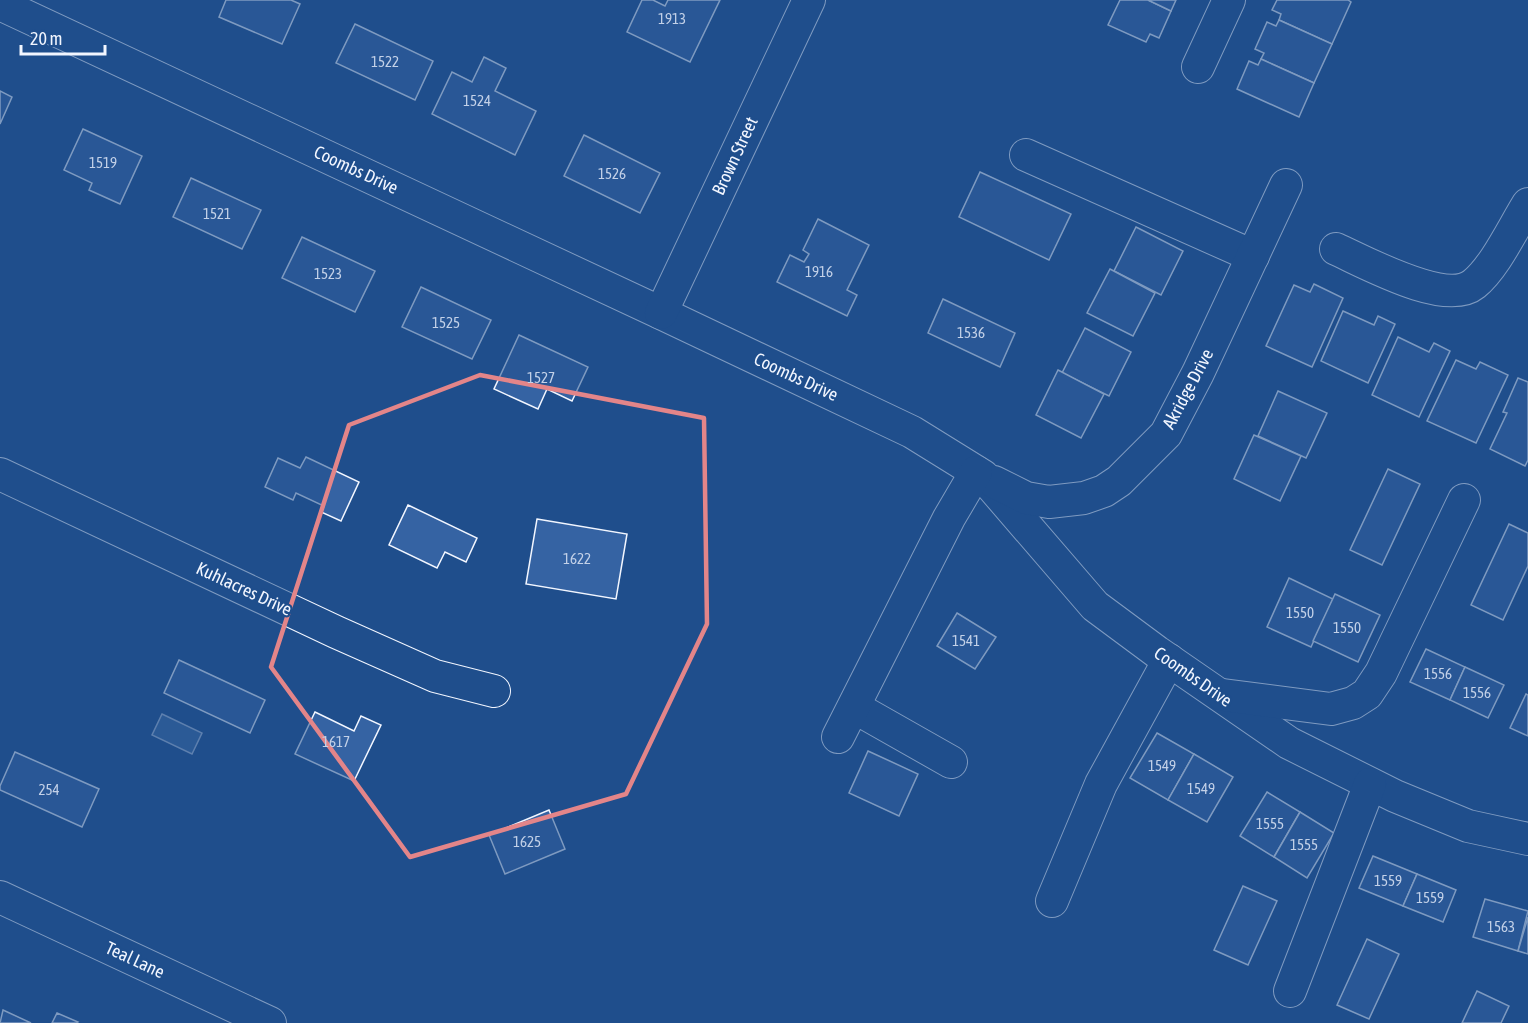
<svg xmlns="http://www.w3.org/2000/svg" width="1528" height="1023" viewBox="0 0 1528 1023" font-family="'Asap Condensed',sans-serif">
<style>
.water{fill:#3b69a3;stroke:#a8bbd7;stroke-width:1.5}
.building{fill:#3563a3;stroke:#f2f6ff;stroke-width:1.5}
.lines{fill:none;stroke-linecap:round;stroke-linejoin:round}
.minor-casing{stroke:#f2f6ff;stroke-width:34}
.minor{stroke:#1f4e8c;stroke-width:32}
.marked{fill:none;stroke:#e38589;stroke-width:4.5;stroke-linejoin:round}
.labels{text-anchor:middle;stroke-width:4.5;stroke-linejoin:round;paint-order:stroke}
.number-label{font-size:15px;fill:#c3d1e8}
.street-label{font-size:18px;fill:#f2f6ff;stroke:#1f4e8c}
</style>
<rect width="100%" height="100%" fill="#1f4e8c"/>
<polygon class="water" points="162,714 202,733 192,754 152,735"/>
<g class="building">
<polygon points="226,0 291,0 300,4 282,44 219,17"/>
<polygon points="642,0 653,0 665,6 668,0 720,0 690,62 627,32"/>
<polygon points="1120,0 1148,0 1171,11 1159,38 1150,34 1146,42 1108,25"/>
<polygon points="1148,0 1176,0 1171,11"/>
<polygon points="1277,0 1348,0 1351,2 1332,44 1279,20 1281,14 1272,10"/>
<polygon points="1279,20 1332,44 1314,83 1261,59 1264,53 1255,49 1267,22 1276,26"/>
<polygon points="355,24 433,61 415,100 336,63"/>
<polygon points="484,57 506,68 495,91 536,111 515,155 432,114 452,72 472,82"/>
<polygon points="1261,59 1314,83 1299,117 1237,89 1249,61 1258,65"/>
<polygon points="0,91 12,97 0,124"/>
<polygon points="83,129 142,156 120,204 89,190 92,183 64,170"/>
<polygon points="584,135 660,173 640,213 564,176"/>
<polygon points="980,172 1071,214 1049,260 959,217"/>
<polygon points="191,178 261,210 242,249 173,217"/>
<polygon points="818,219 869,245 847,290 857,295 847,316 777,282 790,255 804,262 809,254 803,250"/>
<polygon points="1136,227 1183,251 1161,295 1114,271"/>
<polygon points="302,237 375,271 355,312 282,278"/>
<polygon points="1110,269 1155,293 1133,336 1087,313"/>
<polygon points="1314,284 1343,298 1312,367 1266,346 1294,285 1310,292"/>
<polygon points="421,287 491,320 472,359 402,327"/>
<polygon points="943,299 1015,333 1000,367 928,333"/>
<polygon points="1343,311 1374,325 1378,316 1395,324 1368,383 1321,361"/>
<polygon points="1085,328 1131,352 1109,396 1062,373"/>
<polygon points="519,335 588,367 572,401 547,389 538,409 494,389"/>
<polygon points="1398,337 1429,352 1434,343 1450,351 1419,417 1372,395"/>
<polygon points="1456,360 1476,369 1480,362 1508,375 1476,443 1427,421"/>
<polygon points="1058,370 1104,394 1081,438 1036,415"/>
<polygon points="1518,378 1528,382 1528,460 1525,466 1490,449 1507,413 1503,412"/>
<polygon points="1278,391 1327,413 1306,458 1258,436"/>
<polygon points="1254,435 1301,456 1280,501 1234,479"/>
<polygon points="306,457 359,482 341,521 321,512 324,506 296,493 293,500 265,487 278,458 300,468"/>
<polygon points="1388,469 1420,484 1382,565 1350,550"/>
<polygon points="408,505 477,538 466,562 445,552 437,568 389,545"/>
<polygon points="537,519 627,534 616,599 526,584"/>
<polygon points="1509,524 1528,533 1528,566 1503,620 1471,605"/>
<polygon points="1289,578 1333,599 1311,647 1267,627"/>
<polygon points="1335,594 1380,615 1358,662 1313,641"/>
<polygon points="957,613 996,637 975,669 937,646"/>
<polygon points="1426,649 1465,667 1450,700 1410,682"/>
<polygon points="179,660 265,700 250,733 164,693"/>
<polygon points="1465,667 1504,685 1488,718 1450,700"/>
<polygon points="1526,694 1528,695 1528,736 1510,728"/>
<polygon points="315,712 354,731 361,716 381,725 354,781 295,754"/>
<polygon points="1157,733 1194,754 1168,800 1130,778"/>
<polygon points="868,751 918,774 899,816 849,793"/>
<polygon points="15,752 99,789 82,827 0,790 0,786"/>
<polygon points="1194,754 1233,777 1207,822 1168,800"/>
<polygon points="1267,792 1300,812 1274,857 1240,836"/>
<polygon points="549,810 565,849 505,874 489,835"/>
<polygon points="1300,812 1334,833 1307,878 1274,857"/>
<polygon points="1373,856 1417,874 1403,906 1359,888"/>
<polygon points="1417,874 1456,890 1443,922 1403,906"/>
<polygon points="1243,886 1277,901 1248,965 1214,950"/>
<polygon points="1485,899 1528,911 1518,951 1473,937"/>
<polygon points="1528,917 1528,954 1518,951"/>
<polygon points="1367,939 1399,954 1369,1019 1337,1005"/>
<polygon points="1477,991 1509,1006 1501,1023 1462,1023"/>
<polygon points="3,1010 31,1023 0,1023"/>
<polygon points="57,1013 78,1022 77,1023 52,1023"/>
</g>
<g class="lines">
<g class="minor-casing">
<g id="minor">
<polyline points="0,4 661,313 912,432 983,476 1095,606 1157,652 1289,743 1395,796 1468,826 1528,839"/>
<polyline points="1198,67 1229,0"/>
<polyline points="1026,155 1253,256"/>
<path d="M 1336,249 C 1365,262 1446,307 1474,284 C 1495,267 1513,228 1528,204"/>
<polyline points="661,313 809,0"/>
<polyline points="0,474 336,632 435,676 494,691"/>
<polyline points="994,482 1026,498 1049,502 1084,498 1104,491 1119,481 1166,434 1198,373 1286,185"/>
<polyline points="1223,695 1331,709 1353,703 1367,694 1381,673 1464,500"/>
<polyline points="854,707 951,762"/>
<polyline points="838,737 949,518 976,472"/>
<polyline points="0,897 270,1023"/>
<polyline points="1052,901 1101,784 1169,660"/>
<polyline points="1290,991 1370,784"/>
</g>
</g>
<use href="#minor" class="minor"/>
</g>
<path d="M0 0H1528V1023H0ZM 480,375 L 704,418 L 707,624 L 626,794 L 410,857 L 271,667 L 349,425 Z" fill="#1f4e8c" fill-opacity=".55" fill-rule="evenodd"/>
<path class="marked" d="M 480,375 L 704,418 L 707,624 L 626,794 L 410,857 L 271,667 L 349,425 Z"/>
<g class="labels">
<g class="number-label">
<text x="672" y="24">1913</text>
<text x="385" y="67">1522</text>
<text x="477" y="106">1524</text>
<text x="103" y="168">1519</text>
<text x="612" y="179">1526</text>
<text x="217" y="219">1521</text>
<text x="819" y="277">1916</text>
<text x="328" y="279">1523</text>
<text x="446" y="328">1525</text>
<text x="971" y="338">1536</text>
<text x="541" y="383">1527</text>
<text x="577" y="564">1622</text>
<text x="1300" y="618">1550</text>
<text x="1347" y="633">1550</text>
<text x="966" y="646">1541</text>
<text x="1438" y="679">1556</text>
<text x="1477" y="698">1556</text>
<text x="336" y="747">1617</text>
<text x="1162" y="771">1549</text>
<text x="1201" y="794">1549</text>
<text x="49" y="795">254</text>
<text x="1270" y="829">1555</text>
<text x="527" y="847">1625</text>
<text x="1304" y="850">1555</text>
<text x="1388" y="886">1559</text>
<text x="1430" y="903">1559</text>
<text x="1501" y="932">1563</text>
</g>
<g class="street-label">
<text transform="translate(735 156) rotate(-65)" y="6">Brown Street</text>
<text transform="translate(356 170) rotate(25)" y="6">Coombs Drive</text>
<text transform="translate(796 377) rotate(25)" y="6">Coombs Drive</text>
<text transform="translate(1188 389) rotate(-62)" y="6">Akridge Drive</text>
<text transform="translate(244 589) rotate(25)" y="6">Kuhlacres Drive</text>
<text transform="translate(1193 677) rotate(35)" y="6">Coombs Drive</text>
<text transform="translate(135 960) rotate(25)" y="6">Teal Lane</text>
</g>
</g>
<path d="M21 45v9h84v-9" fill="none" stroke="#f2f6ff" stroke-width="3"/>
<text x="30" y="45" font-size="18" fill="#f2f6ff" stroke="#1f4e8c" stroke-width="4.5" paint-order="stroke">20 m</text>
</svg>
